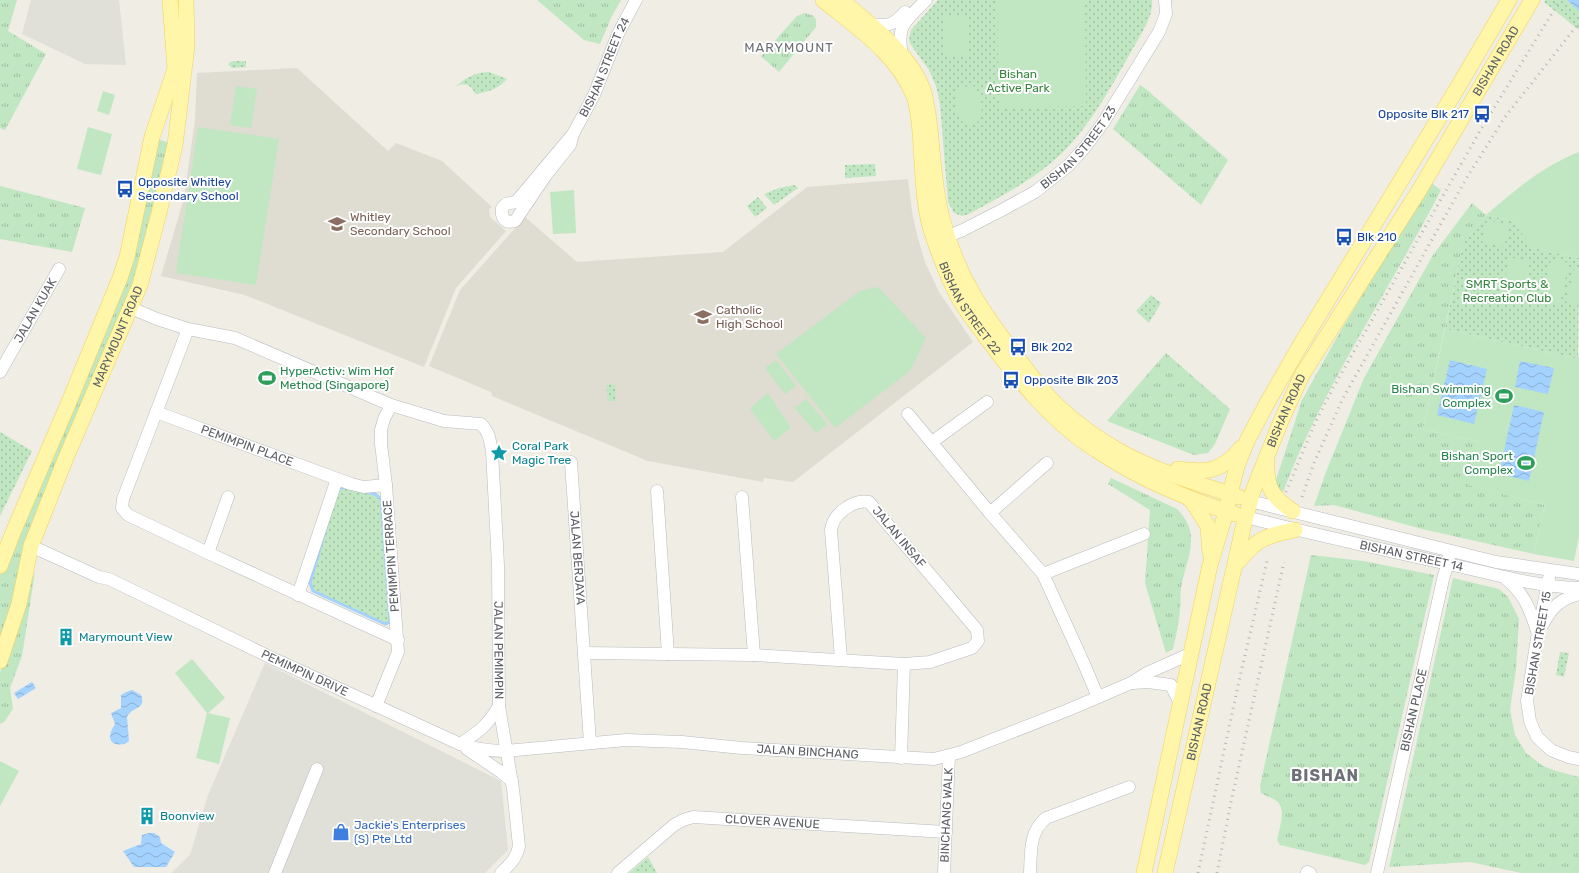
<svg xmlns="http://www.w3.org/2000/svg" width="1579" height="873" viewBox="0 0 1579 873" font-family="Rubik,sans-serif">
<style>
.industrial{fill:#e0dfd8}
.education{fill:#dfdcd2}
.grass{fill:url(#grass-tufts)}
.park{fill:url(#park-dots)}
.pitch{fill:#c0e7c2}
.water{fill:url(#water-waves)}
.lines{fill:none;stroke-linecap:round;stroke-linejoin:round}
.stream{stroke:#a4d2ff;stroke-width:3}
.minor-casing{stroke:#b9bbc0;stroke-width:13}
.major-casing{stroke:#f4d258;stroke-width:16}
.minor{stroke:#fff;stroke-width:12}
.major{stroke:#fff6a9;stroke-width:15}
.rail{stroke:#b5b6b6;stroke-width:3;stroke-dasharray:1 5;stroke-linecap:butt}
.labels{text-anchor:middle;stroke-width:4;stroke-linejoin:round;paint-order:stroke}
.street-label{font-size:12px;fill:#5c5f65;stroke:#fff}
.park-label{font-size:12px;fill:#33853c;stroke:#fff}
.transit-label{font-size:12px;fill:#164399;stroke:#fff;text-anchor:start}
.education-label{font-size:12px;fill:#785e54;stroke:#fff;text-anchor:start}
.leisure-label{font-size:12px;fill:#27864d;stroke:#fff;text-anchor:end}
.culture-label{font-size:12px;fill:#0d838f;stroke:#fff;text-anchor:start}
.shop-label{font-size:12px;fill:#366cbe;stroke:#fff;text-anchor:start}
.neighbourhood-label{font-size:13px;letter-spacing:1px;fill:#6d7177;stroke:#fff}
.district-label{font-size:16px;font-weight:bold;letter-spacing:1px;fill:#6d7177;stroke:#fff}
</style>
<defs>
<pattern id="grass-tufts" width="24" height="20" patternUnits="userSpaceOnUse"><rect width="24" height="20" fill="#c0e7c2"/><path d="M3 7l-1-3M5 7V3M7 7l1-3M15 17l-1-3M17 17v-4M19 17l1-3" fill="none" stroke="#9fbea1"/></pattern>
<pattern id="park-dots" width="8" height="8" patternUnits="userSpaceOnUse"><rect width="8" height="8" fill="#c0e7c2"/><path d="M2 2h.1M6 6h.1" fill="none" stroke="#9fbea1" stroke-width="1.8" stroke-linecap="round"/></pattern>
<pattern id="water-waves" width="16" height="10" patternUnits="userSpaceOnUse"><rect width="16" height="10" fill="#a4d2ff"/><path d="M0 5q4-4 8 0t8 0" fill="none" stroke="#89aed2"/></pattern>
</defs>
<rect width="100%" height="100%" fill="#efede4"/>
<g class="industrial">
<polygon points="31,0 119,0 126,65 85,64 22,34"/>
<polygon points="265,663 501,781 508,850 485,873 171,873 190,855 208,795"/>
</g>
<g class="education">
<polygon points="297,68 388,151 396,143 442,161 492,207 489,209 490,217 506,231 456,288 424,367 245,295 161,276 184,198 195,120 197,73"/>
<polygon points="908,179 912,212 917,235 925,262 939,292 973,342 793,482 764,478 763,482 648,461 492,396 491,392 429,366 460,290 525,217 577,262 723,252 807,187"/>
</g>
<g class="grass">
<polygon points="0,0 17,0 8,31 46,54 5,130 0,128"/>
<polygon points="537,0 621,0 611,18 600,44 584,40"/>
<polygon points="805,13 814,16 816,20 816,27 779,72 761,56 797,16"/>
<polygon points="1140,85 1146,89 1228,160 1201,205 1113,129"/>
<polygon points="152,137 175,145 146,262 65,460 0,661 0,566 120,278"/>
<path d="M 1430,182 L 1441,190 C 1389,291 1324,385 1283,492 L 1278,488 L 1276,480 L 1302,400 L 1341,330 Z"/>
<polygon points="0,186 85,208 72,252 0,239"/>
<polygon points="1472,203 1486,215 1463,244 1423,429 1479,442 1469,485 1545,505 1534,554 1422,529 1334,505 1314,506 1326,472 1364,378 1433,255"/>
<polygon points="1166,353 1230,409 1215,444 1208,453 1194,455 1107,421"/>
<path d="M 1111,478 L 1177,509 C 1203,535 1186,558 1181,588 C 1180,595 1181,602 1180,609 C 1179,623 1176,636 1173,649 L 1166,653 L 1145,583 L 1150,510 L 1108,484 Z"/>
<path d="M 1311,555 L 1363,561 L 1434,575 L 1369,862 L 1365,865 L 1280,845 L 1277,840 C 1279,829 1288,807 1275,800 C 1271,797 1265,796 1261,793 L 1260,786 Z"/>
<polygon points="35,572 22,656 10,688 13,709 4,722 0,724 0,672 5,662 15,625"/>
<polygon points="1453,578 1499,589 1508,597 1519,619 1516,669 1510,710 1515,735 1526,753 1543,766 1556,771 1579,777 1579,873 1521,873 1470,862 1389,867"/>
</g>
<g class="park">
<path d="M 938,0 L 1152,0 C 1153,12 1148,21 1143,31 C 1120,70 1094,123 1061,154 C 1035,179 1001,196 969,214 L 962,216 L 954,213 L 948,202 L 940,104 L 936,86 L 929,70 L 911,45 L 909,40 L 911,30 Z"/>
<polygon points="1545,0 1567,0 1579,11 1579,30 1544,2"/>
<polygon points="233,61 246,61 246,67 232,68 228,64"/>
<path d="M 489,72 L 507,79 C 498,89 489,92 475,94 C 471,84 464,82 455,87 C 467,77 473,73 489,72 Z"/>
<polygon points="875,164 876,176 845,178 845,165"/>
<polygon points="795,185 798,188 774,205 764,194 779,188"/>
<polygon points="758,197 767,208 755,217 747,206"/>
<polygon points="1486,215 1511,220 1534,248 1579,258 1578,359 1445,329 1463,244"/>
<polygon points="1151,295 1161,303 1149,323 1136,311"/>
<polygon points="615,384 616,401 608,401 606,385"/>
<polygon points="0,432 32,451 0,516"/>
<polygon points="344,487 375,494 381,499 390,622 385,624 313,591 310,583 337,490"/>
<polygon points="1560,652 1569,653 1564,677 1556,675"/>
<polygon points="648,857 657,873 629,873"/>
</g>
<g class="pitch">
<polygon points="997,0 1085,0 1086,106 999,108"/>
<rect x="945" y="17" width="23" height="40"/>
<polygon points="236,86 257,89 251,128 230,125"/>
<path d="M 974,86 C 982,97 985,110 978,122 L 964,124 C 954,114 955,100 958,87 Z"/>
<polygon points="103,91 115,95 109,115 97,111"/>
<polygon points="88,127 112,134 101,175 77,169"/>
<polygon points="198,127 279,139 256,285 176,273"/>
<path d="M 1579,152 L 1579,258 L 1533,248 L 1511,220 L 1486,215 C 1515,190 1543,166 1579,152 Z"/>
<polygon points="574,190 576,233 553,234 550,192"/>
<polygon points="1487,220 1510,225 1504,247 1482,242"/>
<polygon points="1509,257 1530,262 1522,300 1501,296"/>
<polygon points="1551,259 1569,263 1560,304 1542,301"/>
<polygon points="1574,269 1579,270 1579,305 1566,302"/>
<polygon points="878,287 926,338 910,371 835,428 776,354 860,291"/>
<polygon points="1445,329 1578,359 1579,355 1579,536 1574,561 1534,554 1545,505 1468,485 1479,442 1423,429"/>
<polygon points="776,360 796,386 785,394 765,368"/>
<polygon points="768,393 791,428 774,441 750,408"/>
<polygon points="806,399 827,424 816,433 795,408"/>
<polygon points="192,659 225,698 208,713 230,718 219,764 196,758 207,713 175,673"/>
<polygon points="0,761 19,771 0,806"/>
</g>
<g class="water">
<polygon points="1567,0 1579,0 1579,11"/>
<polygon points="1450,360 1487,369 1474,424 1437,415"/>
<polygon points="1520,361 1554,368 1548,394 1515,387"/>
<polygon points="1514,405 1544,412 1529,481 1499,474"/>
<polygon points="32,682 36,688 18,699 14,693"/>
<path d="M 132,690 L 141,695 C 147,710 132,706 127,717 L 129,741 L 125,744 C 108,747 107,736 115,724 L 111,713 L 121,708 L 121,695 L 126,692 Z"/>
<polygon points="149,833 154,833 160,837 161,843 175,852 166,867 134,867 123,851 141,844 142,835"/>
</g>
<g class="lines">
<polygon class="stream" points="344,487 375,494 381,499 390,622 385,624 313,591 310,583 337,490"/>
<g class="minor-casing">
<g id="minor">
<path d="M 869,24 C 888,26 893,26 905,12"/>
<path d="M 902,55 C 896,24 906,21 926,0"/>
<path id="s1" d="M 573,134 L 516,202 L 506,204 L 502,208 C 501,217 504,224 515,221 L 546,175 L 570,145 L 573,134 L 594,95 L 618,34 L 636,0"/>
<path id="s2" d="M 939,240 L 963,230 L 1002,210 L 1035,192 L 1069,165 L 1086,146 L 1103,123 L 1159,32 L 1166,14 L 1165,0"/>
<path id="s3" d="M 131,308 L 157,319 L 188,329 L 235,338 L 391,405 L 444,421 L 481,424 C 489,432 490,440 492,451 L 498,565 L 499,706 L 513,789 L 519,846 C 517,858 509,865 501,873"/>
<polyline points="188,329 123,499 122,508 128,515 208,553 398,640"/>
<path id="s4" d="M 0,372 L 59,269"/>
<path id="s5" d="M 156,412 L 351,484 L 364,487 L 386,485"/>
<polyline points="908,414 990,513 1043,574 1084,664 1098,697"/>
<polyline points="932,442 987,402"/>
<path id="s6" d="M 571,462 L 590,743"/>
<polyline points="657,491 668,654"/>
<polyline points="742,497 754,655"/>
<polyline points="1250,501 1496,562 1579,574"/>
<polyline points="990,513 1047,463"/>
<path id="s7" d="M 1246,517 C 1315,535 1384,550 1453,565 C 1495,574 1537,587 1579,588"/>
<path id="s8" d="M 31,546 L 99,577 L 109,579 L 274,659 L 460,744 C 475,749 490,751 506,751 L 626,740 L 682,742 L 742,748 L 934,759 L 961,752 L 1068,710 L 1131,683 L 1147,673 L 1192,653"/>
<polyline points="208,553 228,497"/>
<polyline points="1043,574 1144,534"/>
<path d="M 1505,578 C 1524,593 1530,609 1537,631"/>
<polyline points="1549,578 1538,632 1527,701 1530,721 1537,737 1551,750 1568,757 1579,759"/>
<polyline points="298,595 337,479"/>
<path d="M 1543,624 C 1552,607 1560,599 1579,594"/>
<path d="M 584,653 L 754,655 L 904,664 L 930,662 L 972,648 L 978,641 L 977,630 L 869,502 C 853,499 833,514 831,530 L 841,659"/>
<polyline points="1133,683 1148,682 1171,685 1181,705"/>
<polyline points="376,706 398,652 386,485 381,444 381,430 384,419 391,405"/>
<path d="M 460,744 C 480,731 487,726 499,706"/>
<polyline points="467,749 501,772 512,781"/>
<polyline points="901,758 904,664"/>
<polyline points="1307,872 1310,873"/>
<polyline points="275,873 317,769"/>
<path id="s9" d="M 618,873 L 674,825 L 683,820 L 693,817 L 946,832"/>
<path id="s10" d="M 944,873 L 949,756"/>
<path d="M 1030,873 C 1031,853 1029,832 1046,818 L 1129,787"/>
<path id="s11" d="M 1377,873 L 1444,575 L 1448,564 L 1449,556"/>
</g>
</g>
<g class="major-casing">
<g id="major">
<path id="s12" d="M 823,0 C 856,27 896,53 913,94 C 919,108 920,130 921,146 C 923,174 923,205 932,233 C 939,254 947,275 957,295 C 968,315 984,334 998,353 C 1021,382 1045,411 1075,435 C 1082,441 1090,446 1098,451 C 1140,479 1187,499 1235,514"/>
<path d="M 841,0 C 870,24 913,56 924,93 C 926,99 926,107 928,113 C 933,148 933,184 942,218 C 957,277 984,315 1020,361 C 1032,377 1045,395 1060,408 C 1078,425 1100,440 1121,452 C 1158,472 1200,484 1239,497"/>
<path d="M 1267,462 C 1266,488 1272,497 1293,511"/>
<path d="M 1178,469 C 1207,473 1222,472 1241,448"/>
<polyline points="1188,498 1192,501 1208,526 1210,553"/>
<path d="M 1235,565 C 1241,559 1246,552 1253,546 C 1264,536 1280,533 1295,530"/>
<polyline points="0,566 14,530 69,402 120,278 127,257 152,137 175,69 170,0"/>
<path id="s13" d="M 0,661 L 19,604 L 31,546 L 65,460 L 140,285 L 159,213 L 175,145 L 187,46 L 186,0"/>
<polyline points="1144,873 1210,565 1223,522 1237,466 1247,441 1266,405 1301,344 1458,87 1509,0"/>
<path id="s14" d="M 1165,873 L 1243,528 L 1253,491 L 1281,421 L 1302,375 L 1420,189 L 1532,0"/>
</g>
</g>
<use href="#minor" class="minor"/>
<use href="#major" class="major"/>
<g class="rail">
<polyline points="1286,492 1315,423 1333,388 1480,131 1560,0"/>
<polyline points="1302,497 1314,463 1342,400 1466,179 1505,117 1579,23"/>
<polyline points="1198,873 1239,681 1268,557"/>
<polyline points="1217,873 1231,802 1284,562"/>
</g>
</g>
<defs>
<g id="bus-bare" transform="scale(1.38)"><path d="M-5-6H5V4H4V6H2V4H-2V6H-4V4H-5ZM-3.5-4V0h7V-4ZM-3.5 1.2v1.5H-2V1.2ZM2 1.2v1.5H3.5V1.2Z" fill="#1a4fb4" stroke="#fff" stroke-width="2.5" paint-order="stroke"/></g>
<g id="school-bare" transform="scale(1.38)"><path d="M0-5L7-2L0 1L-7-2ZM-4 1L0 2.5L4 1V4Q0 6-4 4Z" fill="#8d6e63" stroke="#fff" stroke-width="2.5" paint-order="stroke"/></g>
<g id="stadium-bare" transform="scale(1.38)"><path d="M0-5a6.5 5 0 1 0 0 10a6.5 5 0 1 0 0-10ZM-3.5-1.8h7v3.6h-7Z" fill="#2e9e5b" stroke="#fff" stroke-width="2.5" paint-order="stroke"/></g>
<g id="sight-bare" transform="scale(1.38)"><path d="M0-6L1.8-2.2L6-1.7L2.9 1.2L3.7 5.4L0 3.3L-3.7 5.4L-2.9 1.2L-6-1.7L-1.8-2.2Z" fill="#0f9aa8" stroke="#fff" stroke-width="2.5" paint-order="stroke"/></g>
<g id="building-bare" transform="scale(1.38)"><path d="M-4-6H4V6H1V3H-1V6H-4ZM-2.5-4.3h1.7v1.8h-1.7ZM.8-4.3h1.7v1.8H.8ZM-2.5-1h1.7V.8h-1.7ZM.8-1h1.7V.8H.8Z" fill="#0f9aa8" stroke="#fff" stroke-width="2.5" paint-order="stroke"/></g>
<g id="shop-bare" transform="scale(1.38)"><path d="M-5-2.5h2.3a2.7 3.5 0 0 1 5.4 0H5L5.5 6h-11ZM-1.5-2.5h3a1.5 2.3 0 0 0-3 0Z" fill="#3f7fe0" stroke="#fff" stroke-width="2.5" paint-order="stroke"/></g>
</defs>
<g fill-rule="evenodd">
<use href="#bus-bare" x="1482" y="114"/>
<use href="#bus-bare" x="125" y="189"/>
<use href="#school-bare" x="337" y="224"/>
<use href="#bus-bare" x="1344" y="237"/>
<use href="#school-bare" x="703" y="317"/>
<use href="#bus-bare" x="1018" y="347"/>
<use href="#stadium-bare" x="267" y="378"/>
<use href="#bus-bare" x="1011" y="380"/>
<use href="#stadium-bare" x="1504" y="396"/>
<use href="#sight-bare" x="499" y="453"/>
<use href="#stadium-bare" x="1526" y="463"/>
<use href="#building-bare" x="66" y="637"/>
<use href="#building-bare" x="147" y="816"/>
<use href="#shop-bare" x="341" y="832"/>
</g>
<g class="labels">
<g class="street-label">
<text dy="4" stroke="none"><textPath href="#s14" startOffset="887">BISHAN ROAD</textPath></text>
<text dy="4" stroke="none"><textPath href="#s1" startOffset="307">BISHAN STREET 24</textPath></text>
<text dy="4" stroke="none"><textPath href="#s2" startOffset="170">BISHAN STREET 23</textPath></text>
<text dy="4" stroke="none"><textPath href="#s12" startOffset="357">BISHAN STREET 22</textPath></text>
<text dy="4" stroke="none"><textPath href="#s4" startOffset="71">JALAN KUAK</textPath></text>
<text dy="4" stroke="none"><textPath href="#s13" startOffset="346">MARYMOUNT ROAD</textPath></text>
<text dy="4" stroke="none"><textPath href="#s14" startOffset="479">BISHAN ROAD</textPath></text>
<text dy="4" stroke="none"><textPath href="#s5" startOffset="97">PEMIMPIN PLACE</textPath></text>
<text transform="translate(899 537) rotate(50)" y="4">JALAN INSAF</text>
<text transform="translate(391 556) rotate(-94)" y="4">PEMIMPIN TERRACE</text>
<text dy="4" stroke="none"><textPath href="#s7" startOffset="170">BISHAN STREET 14</textPath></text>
<text dy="4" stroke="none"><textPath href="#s6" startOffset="96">JALAN BERJAYA</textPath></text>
<text transform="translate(1538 643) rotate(-80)" y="4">BISHAN STREET 15</text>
<text dy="4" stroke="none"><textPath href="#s3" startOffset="600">JALAN PEMIMPIN</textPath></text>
<text dy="4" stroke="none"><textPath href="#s8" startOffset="302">PEMIMPIN DRIVE</textPath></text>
<text dy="4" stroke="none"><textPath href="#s11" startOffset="167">BISHAN PLACE</textPath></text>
<text dy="4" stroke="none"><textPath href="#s14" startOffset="155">BISHAN ROAD</textPath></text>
<text dy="4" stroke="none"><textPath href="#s8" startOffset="822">JALAN BINCHANG</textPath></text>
<text dy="4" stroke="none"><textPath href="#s10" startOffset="58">BINCHANG WALK</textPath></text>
<text dy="4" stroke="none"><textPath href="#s9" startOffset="174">CLOVER AVENUE</textPath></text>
</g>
<g class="park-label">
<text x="1018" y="78">Bishan<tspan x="1018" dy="14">Active Park</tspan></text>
<text x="1507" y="288">SMRT Sports &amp;<tspan x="1507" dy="14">Recreation Club</tspan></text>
</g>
<g class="transit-label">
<text x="1469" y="118" text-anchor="end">Opposite Blk 217</text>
<text x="138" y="186">Opposite Whitley<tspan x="138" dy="14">Secondary School</tspan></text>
<text x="1357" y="241">Blk 210</text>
<text x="1031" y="351">Blk 202</text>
<text x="1024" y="384">Opposite Blk 203</text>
</g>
<g class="education-label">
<text x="350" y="221">Whitley<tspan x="350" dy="14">Secondary School</tspan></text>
<text x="716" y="314">Catholic<tspan x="716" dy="14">High School</tspan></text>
</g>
<g class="leisure-label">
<text x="280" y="375" text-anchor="start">HyperActiv: Wim Hof<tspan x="280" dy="14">Method (Singapore)</tspan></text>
<text x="1491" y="393">Bishan Swimming<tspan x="1491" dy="14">Complex</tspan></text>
<text x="1513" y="460">Bishan Sport<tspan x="1513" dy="14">Complex</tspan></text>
</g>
<g class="culture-label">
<text x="512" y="450">Coral Park<tspan x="512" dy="14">Magic Tree</tspan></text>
<text x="79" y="641">Marymount View</text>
<text x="160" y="820">Boonview</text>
</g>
<g class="shop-label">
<text x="354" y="829">Jackie's Enterprises<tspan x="354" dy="14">(S) Pte Ltd</tspan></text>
</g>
<g class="neighbourhood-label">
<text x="789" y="52">MARYMOUNT</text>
</g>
<g class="district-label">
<text x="1325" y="781">BISHAN</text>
</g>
</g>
</svg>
